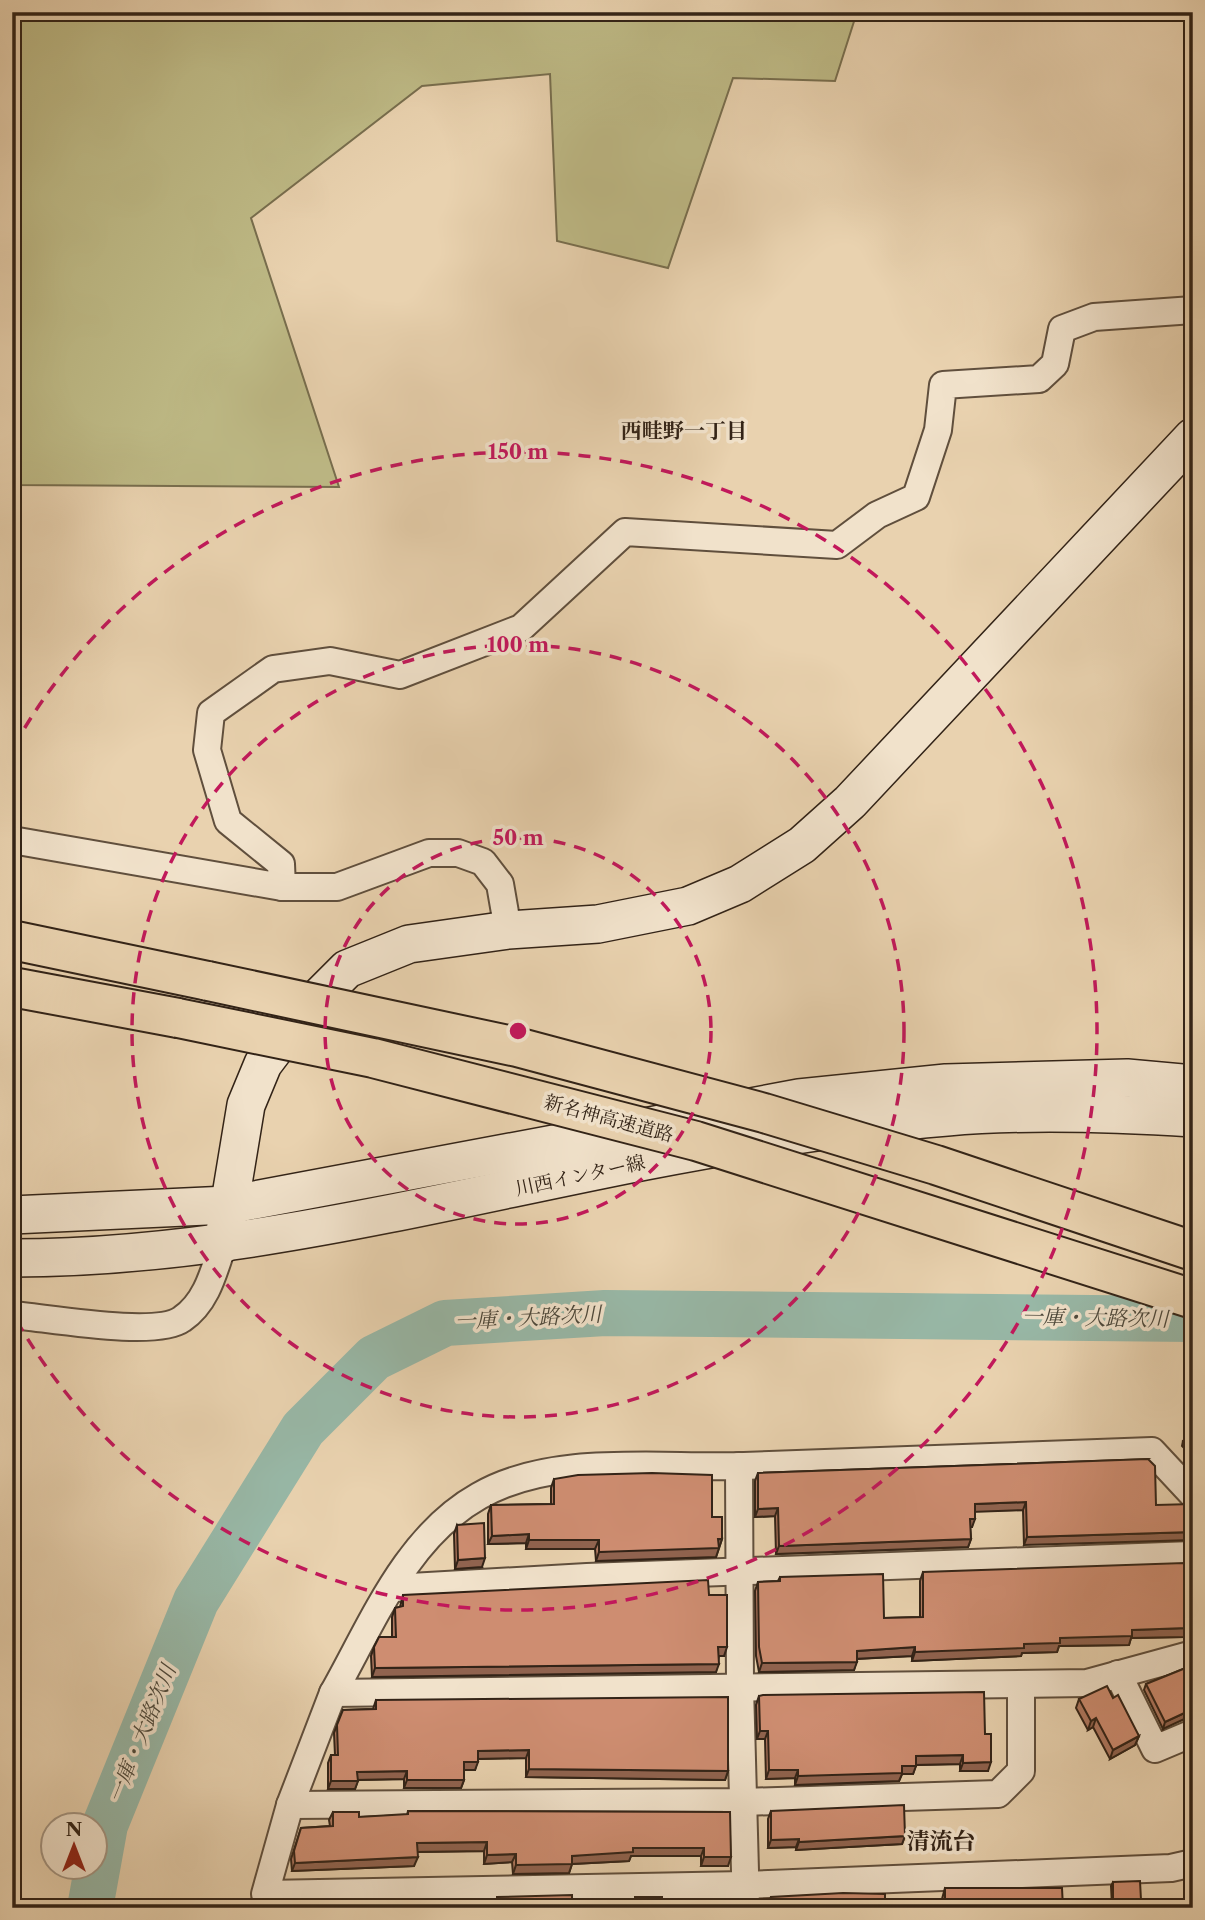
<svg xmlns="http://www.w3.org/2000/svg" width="1205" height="1920" viewBox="0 0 1205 1920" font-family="'Libre Caslon Text','Noto Serif JP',serif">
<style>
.green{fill:#beba86;stroke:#786e4e;stroke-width:2}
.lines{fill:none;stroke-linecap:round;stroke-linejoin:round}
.river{stroke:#98b8a7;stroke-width:46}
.street-casing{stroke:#604f3d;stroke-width:30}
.secondary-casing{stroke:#322317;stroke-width:40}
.highway-casing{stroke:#322317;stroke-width:42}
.street{stroke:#f1e2cb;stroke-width:26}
.secondary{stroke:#f1e2cb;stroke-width:37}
.highway{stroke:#e9d2af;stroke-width:38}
.highway-bridge-casing{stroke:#322317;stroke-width:42;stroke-linecap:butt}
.highway-bridge{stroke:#e9d2af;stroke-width:38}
.wall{fill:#b17961;stroke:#322317;stroke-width:2}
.shaded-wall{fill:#90634f;stroke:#322317;stroke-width:2}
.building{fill:#ce8d71;stroke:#322317;stroke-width:2}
.ring{fill:none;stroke:#c2185b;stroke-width:3.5;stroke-dasharray:12 9}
.labels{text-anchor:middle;stroke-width:7;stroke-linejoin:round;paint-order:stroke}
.street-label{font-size:19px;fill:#322317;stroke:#f1e2cb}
.neighbourhood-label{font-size:21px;font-weight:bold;fill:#322317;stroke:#f1e2cb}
.water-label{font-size:21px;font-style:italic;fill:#4c483b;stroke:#f1e2cb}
.quarter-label{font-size:23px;font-weight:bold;fill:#322317;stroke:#f1e2cb}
.centre{fill:#c2185b;stroke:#f1e2cb;stroke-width:3.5}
.ring-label{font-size:21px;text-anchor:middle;font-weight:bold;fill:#c2185b;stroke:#f1e2cb;stroke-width:7;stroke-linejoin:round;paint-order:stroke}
</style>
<rect width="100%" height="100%" fill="#e9d2af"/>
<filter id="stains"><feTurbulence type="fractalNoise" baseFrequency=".00286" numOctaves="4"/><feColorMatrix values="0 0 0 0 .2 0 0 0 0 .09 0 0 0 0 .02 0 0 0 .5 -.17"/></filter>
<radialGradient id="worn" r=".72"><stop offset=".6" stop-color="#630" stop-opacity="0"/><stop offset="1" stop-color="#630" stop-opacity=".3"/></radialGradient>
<polygon class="green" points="12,12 857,12 835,81 733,78 668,268 557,241 550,74 422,86 251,218 339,487 12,485"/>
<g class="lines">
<polyline class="river" points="90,1908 105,1825 196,1601 303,1429 374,1358 445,1323 605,1313 1193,1319"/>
<g class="street-casing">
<g id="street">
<polyline points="12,840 282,887 337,887 429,853 458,853 483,862 500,884 508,930"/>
<polyline points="282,887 281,864 228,821 207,750 211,713 273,669 330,661 400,675 521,628 625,532 837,545 877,515 916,497 938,430 943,385 1039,379 1055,364 1062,329 1094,317 1193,310"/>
<path d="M 12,1315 C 48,1318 156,1338 182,1319 C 207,1302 214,1271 223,1244"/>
<polyline points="739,1466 740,1686 746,1908"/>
<path d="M 1193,1495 L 1152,1451 C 1016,1456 880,1461 744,1466 C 661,1469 553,1453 479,1496 C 406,1537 372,1624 333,1693 L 1087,1683 L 1193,1654"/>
<polyline points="393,1588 587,1577 1193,1555"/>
<polyline points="1118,1674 1155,1749 1193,1733"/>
<polyline points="333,1693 290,1805 265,1894 745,1885 1171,1868 1193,1863"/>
<polyline points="290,1805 743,1802 998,1794 1021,1771 1021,1684"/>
</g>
</g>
<g class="secondary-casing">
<g id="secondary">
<polyline points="12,1215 228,1205 799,1098 946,1083 1127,1078 1193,1084"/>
<polyline points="223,1244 246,1105 263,1064 297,1019 347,969 409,944 508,930 598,924 688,906 740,884 802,845 850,802 1193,437"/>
<path d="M 12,1258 C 227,1258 435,1202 645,1161 C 744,1142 847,1125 947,1117 C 1027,1110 1113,1113 1193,1118"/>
</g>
</g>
<g class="highway-casing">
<g id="highway">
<polyline points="12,940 208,981"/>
<polyline points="12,987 178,1018"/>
</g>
</g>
<use href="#street" class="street"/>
<use href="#secondary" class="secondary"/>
<use href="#highway" class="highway"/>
<g class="highway-bridge-casing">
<g id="highway-bridge">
<polyline points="208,981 517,1047 764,1113 936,1165 1193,1251"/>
<polyline points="178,1018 373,1058 696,1141 1193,1299"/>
</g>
</g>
<use href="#highway-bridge" class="highway-bridge"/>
</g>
<g class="wall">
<polygon points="1193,1432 1193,1457 1182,1446 1183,1441"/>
<polygon points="1148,1459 1024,1545 1023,1510 975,1511 972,1527 970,1527 971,1539 968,1547 776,1554 775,1516 755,1517 755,1481 758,1473"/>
<polygon points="554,1479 712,1517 722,1539 716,1557 596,1561 595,1549 526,1549 526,1543 488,1544 488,1514 491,1505 551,1504 551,1488"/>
<polygon points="457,1525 482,1567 455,1569 454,1534"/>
<polygon points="923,1572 1184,1637 1131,1638 1129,1645 1059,1646 1057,1652 1022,1653 1021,1656 912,1661 912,1656 857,1659 854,1670 759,1672 756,1656 755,1591 758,1582 778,1581 780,1577 884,1618 920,1617 920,1581"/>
<polygon points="403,1595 709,1595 724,1656 719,1656 716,1672 372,1677 371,1656 374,1647 392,1637 392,1617 395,1608 400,1607"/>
<polygon points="1193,1665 1163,1729 1144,1690 1146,1684"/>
<polygon points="759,1696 985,1734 988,1771 960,1771 960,1764 916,1765 913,1774 902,1774 899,1781 795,1785 795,1778 766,1779 765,1739 757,1739 756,1705"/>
<polygon points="1113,1698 1139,1736 1135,1745 1110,1759 1093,1727 1088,1730 1076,1708 1079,1699"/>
<polygon points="376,1700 728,1771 725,1780 526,1777 526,1758 478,1759 475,1770 464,1770 464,1780 461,1788 404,1788 404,1779 358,1780 355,1789 328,1789 328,1763 331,1755 335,1755 334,1733 343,1710 373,1709"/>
<polygon points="408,1811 730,1812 728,1866 701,1866 701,1856 631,1856 629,1861 572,1864 569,1873 513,1874 512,1862 484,1864 484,1851 417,1852 414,1866 292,1871 291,1859 301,1828 330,1826 329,1820 333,1812 359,1817 407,1815"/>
<polygon points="771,1811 905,1836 902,1844 796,1850 796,1847 768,1848 768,1819"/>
<polygon points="1113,1882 1139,1904 1112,1905 1111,1886"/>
<polygon points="945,1888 1063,1908 770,1899 771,1897 885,1900 942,1899"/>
</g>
<g class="shaded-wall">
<polygon points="1026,1502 1023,1510 972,1512 975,1504"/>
<polygon points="778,1508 775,1516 755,1517 758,1509"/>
<polygon points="970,1519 975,1519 972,1527 967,1527"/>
<polygon points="1193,1532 1193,1540 1024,1545 1027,1537"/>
<polygon points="529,1534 526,1543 488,1544 492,1536"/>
<polygon points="722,1539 716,1557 596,1561 599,1552"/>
<polygon points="971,1539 968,1547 776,1554 779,1546"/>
<polygon points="529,1540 599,1540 595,1549 526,1549"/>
<polygon points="485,1558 482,1567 455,1569 458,1560"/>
<polygon points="1187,1628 1184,1637 1131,1638 1129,1645 1059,1646 1057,1652 1022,1653 1021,1656 912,1661 915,1652 1024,1644 1060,1638 1132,1630"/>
<polygon points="718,1647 727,1647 724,1656 715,1656"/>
<polygon points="915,1647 912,1656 853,1659 857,1651"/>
<polygon points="857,1662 854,1670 759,1672 762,1663"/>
<polygon points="719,1664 716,1672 372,1677 375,1668"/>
<polygon points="1193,1709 1193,1715 1163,1729 1165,1722"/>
<polygon points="1096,1718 1093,1727 1088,1730 1091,1721"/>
<polygon points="760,1731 768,1731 765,1739 757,1739"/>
<polygon points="1139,1736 1135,1745 1110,1759 1113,1750"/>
<polygon points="529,1750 526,1758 475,1759 478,1751"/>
<polygon points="963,1755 960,1764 913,1765 916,1756"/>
<polygon points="464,1762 478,1762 475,1770 461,1770"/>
<polygon points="991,1762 988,1771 960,1771 963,1763"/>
<polygon points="902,1766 916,1766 913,1774 902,1774 899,1781 795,1785 798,1776"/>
<polygon points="529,1769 728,1771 725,1780 526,1777"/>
<polygon points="769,1770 798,1770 795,1778 766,1779"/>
<polygon points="407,1771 404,1779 354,1780 357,1772"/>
<polygon points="407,1780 464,1780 461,1788 404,1788"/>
<polygon points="331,1781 358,1781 355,1789 328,1789"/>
<polygon points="905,1836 902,1844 796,1850 799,1842"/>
<polygon points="799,1839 796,1847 768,1848 771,1840"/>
<polygon points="487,1842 484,1851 414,1852 417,1843"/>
<polygon points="633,1848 704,1848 701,1856 631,1856 629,1861 572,1864 569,1873 513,1874 516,1865 572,1856"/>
<polygon points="516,1854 512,1862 484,1864 487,1855"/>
<polygon points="418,1857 414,1866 292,1871 295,1863"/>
<polygon points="704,1857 731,1857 728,1866 701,1866"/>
<polygon points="1113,1900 1141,1900 1139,1904 1112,1905"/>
</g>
<g class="building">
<polygon points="1193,1432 1193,1451 1183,1441"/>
<polygon points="1148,1459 1155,1466 1156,1505 1193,1504 1193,1532 1027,1537 1026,1502 975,1504 975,1519 970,1519 971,1539 779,1546 778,1508 758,1509 758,1473"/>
<polygon points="652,1473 712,1475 712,1517 722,1517 722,1539 718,1539 719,1548 599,1552 599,1540 529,1540 529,1534 492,1536 491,1505 554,1504 554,1479 578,1475"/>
<polygon points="484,1523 485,1558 458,1560 457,1525"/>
<polygon points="1184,1563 1187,1628 1132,1630 1132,1636 1060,1638 1060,1643 1024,1644 1024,1648 915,1652 915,1647 857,1651 857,1662 762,1663 759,1647 758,1582 780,1581 780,1577 883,1574 884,1618 923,1617 923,1572"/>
<polygon points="708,1580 709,1595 727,1595 727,1647 718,1647 719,1664 375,1668 374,1647 379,1637 396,1637 395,1608 403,1606 403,1595"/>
<polygon points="1193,1665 1193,1709 1165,1722 1146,1684"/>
<polygon points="1107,1686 1113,1698 1118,1695 1139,1736 1113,1750 1096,1718 1091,1721 1079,1699"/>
<polygon points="984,1692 985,1734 991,1734 991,1762 963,1763 963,1755 916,1756 916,1766 902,1766 902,1773 798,1776 798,1770 769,1770 768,1731 760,1731 759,1696 763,1695"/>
<polygon points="728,1697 728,1771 529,1769 529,1750 478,1751 478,1762 464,1762 464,1780 407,1780 407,1771 357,1772 358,1781 331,1781 331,1755 338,1755 337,1725 343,1710 376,1709 376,1700"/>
<polygon points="904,1805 905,1836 799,1842 799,1839 771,1840 771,1811"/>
<polygon points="408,1811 730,1812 731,1857 704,1857 704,1848 633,1848 633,1852 572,1856 572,1864 516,1865 516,1854 487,1855 487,1842 417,1843 418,1857 295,1863 294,1851 301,1828 333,1826 333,1812 359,1812 359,1817 408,1814"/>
<polygon points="1140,1881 1141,1900 1113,1900 1113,1882"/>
<polygon points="945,1888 1062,1888 1063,1908 760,1908 765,1900 771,1899 771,1897 843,1893 885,1894 885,1900 945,1899"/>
<polygon points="572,1895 572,1908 282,1908 375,1900 375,1903 445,1901 445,1908 497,1908 497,1897"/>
<rect x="635" y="1897" width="27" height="11"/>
<polygon points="703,1900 733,1900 738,1908 703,1908"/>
</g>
<g class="ring">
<circle cx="518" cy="1031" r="193"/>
<circle cx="518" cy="1031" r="386"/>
<path d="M14 746A579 579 0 1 1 14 1316"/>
</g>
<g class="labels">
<g class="street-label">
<text transform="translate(609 1118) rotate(15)" y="7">新名神高速道路</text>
<text transform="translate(580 1175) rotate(-12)" y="7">川西インター線</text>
</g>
<g class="neighbourhood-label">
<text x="684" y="438">西畦野一丁目</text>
</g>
<g class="water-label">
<text transform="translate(528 1318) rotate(-3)" y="7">一庫・大路次川</text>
<text transform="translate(1095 1318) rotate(1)" y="7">一庫・大路次川</text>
<text transform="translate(142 1734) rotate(-68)" y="7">一庫・大路次川</text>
</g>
<g class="quarter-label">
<text x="941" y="1849">清流台</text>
</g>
</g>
<circle cx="518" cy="1031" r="10" class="centre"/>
<g class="ring-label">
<text x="518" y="459">150 m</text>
<text x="518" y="652">100 m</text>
<text x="518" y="845">50 m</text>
</g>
<rect width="1205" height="1920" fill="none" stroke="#e9d2af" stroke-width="42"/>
<rect x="14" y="14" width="1177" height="1892" fill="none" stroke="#322317" stroke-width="3.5"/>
<rect x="21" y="21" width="1163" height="1878" fill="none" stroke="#322317" stroke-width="2"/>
<g transform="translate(74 1846)"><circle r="33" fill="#f1e2cb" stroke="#a59683" stroke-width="2"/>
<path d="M0-5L12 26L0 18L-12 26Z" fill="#8f2418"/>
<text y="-10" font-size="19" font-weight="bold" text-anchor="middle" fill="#322317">N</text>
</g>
<rect width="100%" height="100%" filter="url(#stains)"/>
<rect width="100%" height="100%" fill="url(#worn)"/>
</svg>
